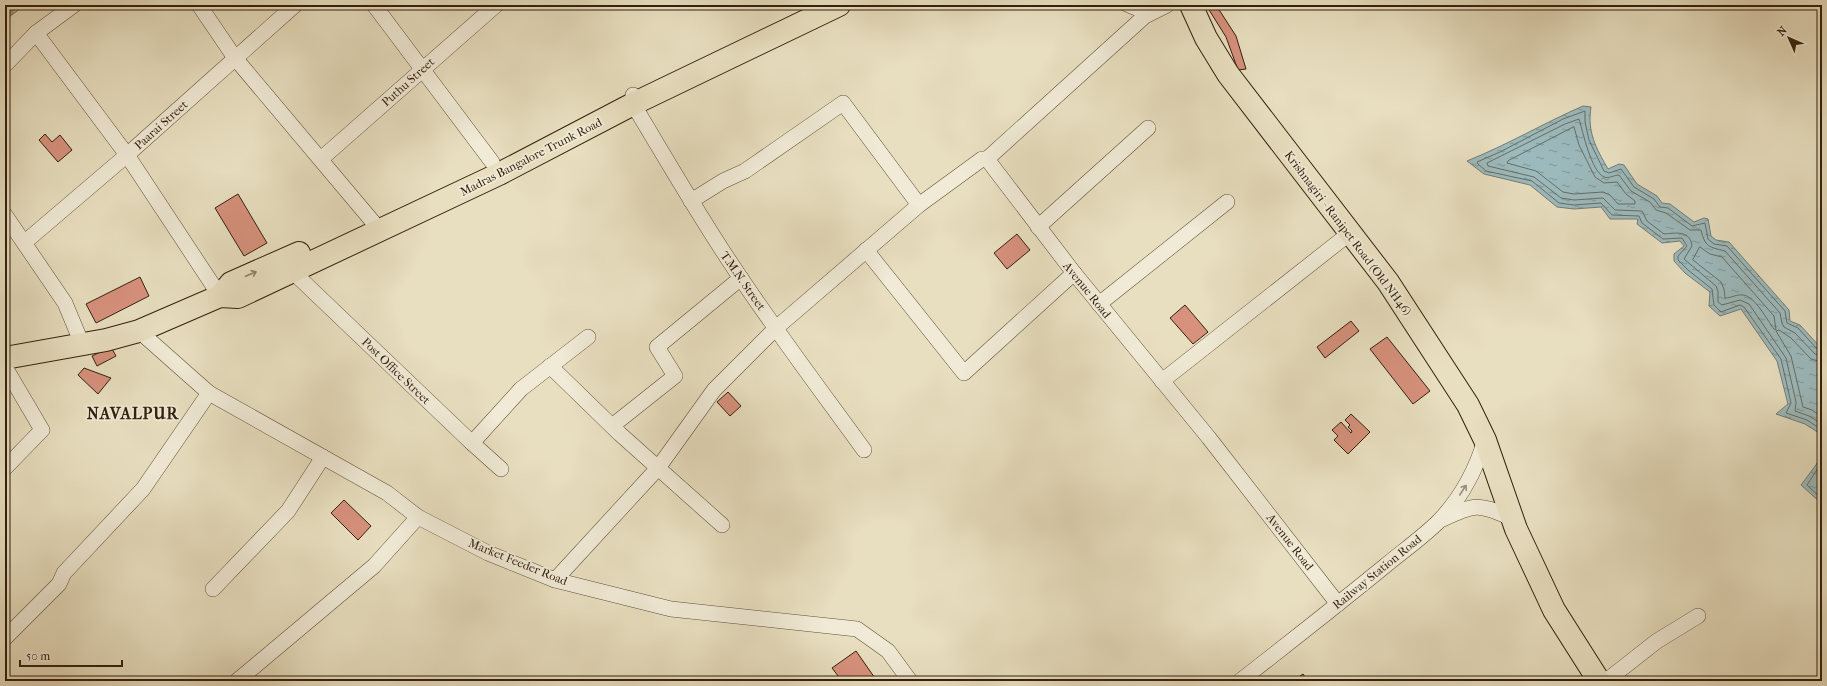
<svg xmlns="http://www.w3.org/2000/svg" width="1827" height="686" viewBox="0 0 1827 686" font-family="'IM FELL French Canon',serif">
<style>
.cemetery{fill:url(#cemetery-stones);stroke:#75704e}
.water{fill:url(#water-ripples);stroke:#727c76}
.lines{fill:none;stroke-linecap:round;stroke-linejoin:round}
.shore{stroke:#676d64;stroke-width:1}
.building{fill:#d7917d;stroke:#32200c}
.service-casing{stroke:#605039;stroke-width:8}
.minor-casing{stroke:#605039;stroke-width:16}
.primary-casing{stroke:#32200c;stroke-width:24}
.trunk-casing{stroke:#32200c;stroke-width:24}
.service{stroke:#f0ead6;stroke-width:7}
.minor{stroke:#f0ead6;stroke-width:15}
.primary{stroke:#e8dfc0;stroke-width:22}
.trunk{stroke:#e8dfc0;stroke-width:22}
.oneway{stroke:#8d8066}
.oneway2{stroke:#9a8f7b}
.labels{text-anchor:middle;stroke-width:3.5;stroke-linejoin:round;paint-order:stroke}
.street-label{font-size:12px;fill:#32200c;stroke:#f0ead6}
.district-label{font-size:16px;font-weight:bold;letter-spacing:1px;fill:#32200c;stroke:#f0ead6}
</style>
<defs>
<pattern id="cemetery-stones" width="16" height="16" patternUnits="userSpaceOnUse"><rect width="16" height="16" fill="#b8c191"/><path d="M2 7V4a2 2 0 0 1 4 0v3zM10 15v-3a2 2 0 0 1 4 0v3z" fill="#969c75"/></pattern>
<pattern id="water-ripples" width="26" height="14" patternUnits="userSpaceOnUse"><rect width="26" height="14" fill="#9cbabd"/><path d="M2 4q2-2 4 0t4 0M15 11q2-2 4 0t4 0" fill="none" stroke="#809798"/></pattern>
</defs>
<rect width="100%" height="100%" fill="#e8dfc0"/>
<filter id="stains"><feTurbulence type="fractalNoise" baseFrequency=".005" numOctaves="4"/><feColorMatrix values="0 0 0 0 .2 0 0 0 0 .09 0 0 0 0 .02 0 0 0 .5 -.17"/></filter>
<radialGradient id="worn" r=".72"><stop offset=".6" stop-color="#630" stop-opacity="0"/><stop offset="1" stop-color="#630" stop-opacity=".3"/></radialGradient>
<polygon class="cemetery" points="5,5 25,5 5,20"/>
<g class="water">
<path d="M 1583,106 L 1591,107 C 1587,132 1596,148 1608,169 L 1619,164 L 1624,165 L 1637,184 L 1657,196 L 1662,203 L 1670,204 L 1694,222 L 1704,218 L 1708,219 L 1711,236 L 1716,240 L 1729,242 L 1789,310 L 1790,321 L 1800,325 L 1822,349 L 1822,435 L 1805,424 L 1776,414 L 1788,404 L 1777,361 L 1741,309 L 1720,316 L 1709,306 L 1710,292 L 1685,273 L 1674,261 L 1674,254 L 1684,246 L 1680,241 L 1662,243 L 1637,224 L 1638,219 L 1610,219 L 1601,207 L 1574,209 L 1557,207 L 1530,185 L 1484,174 L 1467,161 C 1507,145 1544,123 1583,106 Z"/>
<polygon points="1822,453 1822,504 1801,485 1816,465"/>
</g>
<g class="lines">
<g class="shore">
<polygon points="1574,127 1579,145 1595,177 1604,183 1617,182 1626,194 1635,201 1635,204 1618,204 1610,195 1603,192 1574,194 1563,192 1536,171 1507,163 1508,161"/>
<path d="M 1700,247 L 1710,254 L 1722,257 L 1774,316 L 1776,330 L 1774,329 C 1767,320 1755,296 1743,295 C 1737,294 1731,298 1725,298 L 1724,289 L 1721,282 L 1693,260 Z"/>
<polyline points="1822,351 1818,350 1798,328 1787,323 1785,311 1727,246 1714,244 1708,239 1705,223 1692,226 1668,208 1660,207 1654,199 1634,187 1621,169 1609,173 1604,171 1589,140 1585,122 1585,111 1563,119 1500,152 1477,162 1478,164 1486,171 1532,181 1559,203 1574,205 1601,203 1612,215 1639,216 1642,223 1663,239 1682,238 1687,246 1678,256 1678,260 1688,270 1712,289 1714,305 1721,312 1740,305 1744,307 1781,359 1791,403 1786,413 1807,420 1822,430"/>
<path d="M 1822,356 L 1815,354 L 1795,333 L 1784,327 L 1782,323 L 1780,313 L 1725,251 C 1709,247 1705,247 1701,230 L 1690,230 L 1666,213 L 1656,210 L 1650,202 L 1631,191 L 1619,175 C 1614,175 1609,179 1604,177 C 1591,171 1583,132 1579,119 L 1565,124 L 1487,163 L 1488,166 L 1534,177 L 1561,198 L 1574,200 L 1603,198 L 1615,210 L 1642,211 L 1647,221 L 1664,234 C 1676,233 1690,230 1692,246 L 1684,259 L 1716,286 L 1718,291 L 1718,302 L 1722,305 L 1740,300 L 1749,304 L 1786,358 L 1796,402 L 1795,411 L 1809,416 L 1822,424"/>
<polyline points="1822,362 1811,359 1791,338 1779,330 1776,331 1791,356 1803,407 1812,410 1822,417"/>
<polyline points="1822,462 1807,485 1822,499"/>
</g>
</g>
<g class="building">
<polygon points="1206,5 1216,5 1236,36 1246,69 1238,70 1226,37"/>
<polygon points="45,134 52,142 60,135 72,150 58,162 39,140"/>
<polygon points="238,194 267,243 244,256 215,208"/>
<polygon points="1017,234 1030,250 1007,269 994,253"/>
<polygon points="140,277 149,296 96,323 86,304"/>
<polygon points="1185,305 1208,332 1193,344 1170,318"/>
<polygon points="1351,321 1359,331 1325,358 1317,347"/>
<polygon points="1387,337 1430,391 1413,404 1370,349"/>
<polygon points="111,347 116,356 97,366 92,356"/>
<polygon points="84,368 111,378 98,394 78,375"/>
<polygon points="728,392 741,406 730,416 717,402"/>
<polygon points="1351,414 1370,432 1348,454 1334,440 1338,436 1332,430 1341,422 1351,433 1352,431 1348,427 1350,425 1345,420"/>
<polygon points="344,500 371,526 358,540 331,513"/>
<polygon points="856,651 877,681 842,681 832,668"/>
<polygon points="1303,674 1308,681 1293,681"/>
</g>
<g class="lines">
<g class="service-casing">
<polyline id="service" points="1119,5 1145,16"/>
</g>
<g class="minor-casing">
<g id="minor">
<polyline points="199,5 235,58 373,222 379,232"/>
<polyline points="374,5 492,162"/>
<polyline points="1167,5 1145,16 987,159 1074,273 1209,438 1338,604"/>
<polyline points="36,33 127,155 220,296"/>
<polyline points="5,65 36,33 74,5"/>
<path d="M 633,95 L 633,104 C 665,157 696,211 730,262 C 772,326 819,388 864,450"/>
<polyline points="321,159 496,5"/>
<polyline points="691,201 723,181 745,171 843,103 919,205 982,159 987,159"/>
<polyline points="5,215 65,303 82,344"/>
<polyline points="1038,227 1148,128"/>
<polyline points="25,242 127,155 295,5"/>
<polyline points="866,250 964,373 1074,273"/>
<polyline points="293,272 472,443 501,469"/>
<polyline points="1099,304 1227,202"/>
<polyline points="139,331 209,393 387,493 418,517 488,553 555,580 671,609 857,629 888,651 910,681"/>
<polyline points="550,366 620,434 722,525"/>
<polyline points="5,367 42,430 5,468"/>
<polyline points="1162,381 1350,233"/>
<polyline points="612,426 675,376 657,347 741,278"/>
<polyline points="472,443 521,389 588,337"/>
<path d="M 1443,519 C 1474,504 1479,503 1511,518"/>
<polyline points="555,580 658,468 714,390 776,328 919,205"/>
<polyline points="213,589 288,511 323,457"/>
<polyline points="5,638 59,584 64,573 143,489 209,393"/>
<polyline points="237,681 374,566 418,517"/>
<path d="M 1240,681 C 1289,643 1337,605 1385,566 C 1403,551 1423,537 1439,521 C 1461,498 1476,470 1485,440"/>
<polyline points="1606,681 1657,641 1698,616"/>
</g>
</g>
<g class="primary-casing">
<polyline id="primary" points="1191,5 1206,38 1228,74 1388,282 1468,405 1485,440 1516,529 1554,610 1599,681"/>
</g>
<g class="trunk-casing">
<g id="trunk">
<polyline points="220,296 231,283 299,253"/>
<polyline points="5,358 106,340 139,331 220,296 238,297 499,174 633,104 839,5"/>
</g>
</g>
<use href="#service" class="service"/>
<use href="#minor" class="minor"/>
<use href="#primary" class="primary"/>
<use href="#trunk" class="trunk"/>
</g>
<defs><path id="oneway-shaft" d="M-6 0H5M1.5-3L5.5 0L1.5 3" fill="none" stroke-width="1.6" stroke-linecap="round" stroke-linejoin="round"/></defs>
<use class="oneway" href="#oneway-shaft" transform="translate(251 274) rotate(-23)"/>
<use class="oneway2" href="#oneway-shaft" transform="translate(1463 490) rotate(-57)"/>
<g class="labels">
<g class="street-label">
<text transform="translate(408 82) rotate(-42)" y="4">Puthu Street</text>
<text transform="translate(161 125) rotate(-42)" y="4">Paarai Street</text>
<text transform="translate(531 157) rotate(-27)" y="4">Madras Bangalore Trunk Road</text>
<text transform="translate(1348 233) rotate(53)" y="4">Krishnagiri - Ranipet Road (Old NH46)</text>
<text transform="translate(743 281) rotate(55)" y="4">T.M.N. Street</text>
<text transform="translate(1087 290) rotate(51)" y="4">Avenue Road</text>
<text transform="translate(396 371) rotate(44)" y="4">Post Office Street</text>
<text transform="translate(1290 542) rotate(52)" y="4">Avenue Road</text>
<text transform="translate(518 562) rotate(22)" y="4">Market Feeder Road</text>
<text transform="translate(1377 572) rotate(-39)" y="4">Railway Station Road</text>
</g>
<g class="district-label">
<text x="133" y="419">NAVALPUR</text>
</g>
</g>
<rect width="1827" height="686" fill="none" stroke="#e8dfc0" stroke-width="20"/>
<rect x="6" y="6" width="1815" height="674" fill="none" stroke="#32200c" stroke-width="2"/>
<rect x="10" y="10" width="1807" height="666" fill="none" stroke="#32200c"/>
<g transform="translate(1789 38) rotate(315)" stroke="#f0ead6" stroke-width="3" paint-order="stroke">
<path d="M0-3L7 15L0 10L-7 15Z" fill="#32200c"/>
<text y="-6" font-size="11" font-weight="bold" text-anchor="middle" fill="#32200c">N</text>
</g>
<path d="M20 660v6h102v-6" fill="none" stroke="#32200c" stroke-width="2"/>
<text x="26" y="660" font-size="12" fill="#32200c" stroke="#f0ead6" stroke-width="3" paint-order="stroke">50 m</text>
<rect width="100%" height="100%" filter="url(#stains)"/>
<rect width="100%" height="100%" fill="url(#worn)"/>
</svg>
